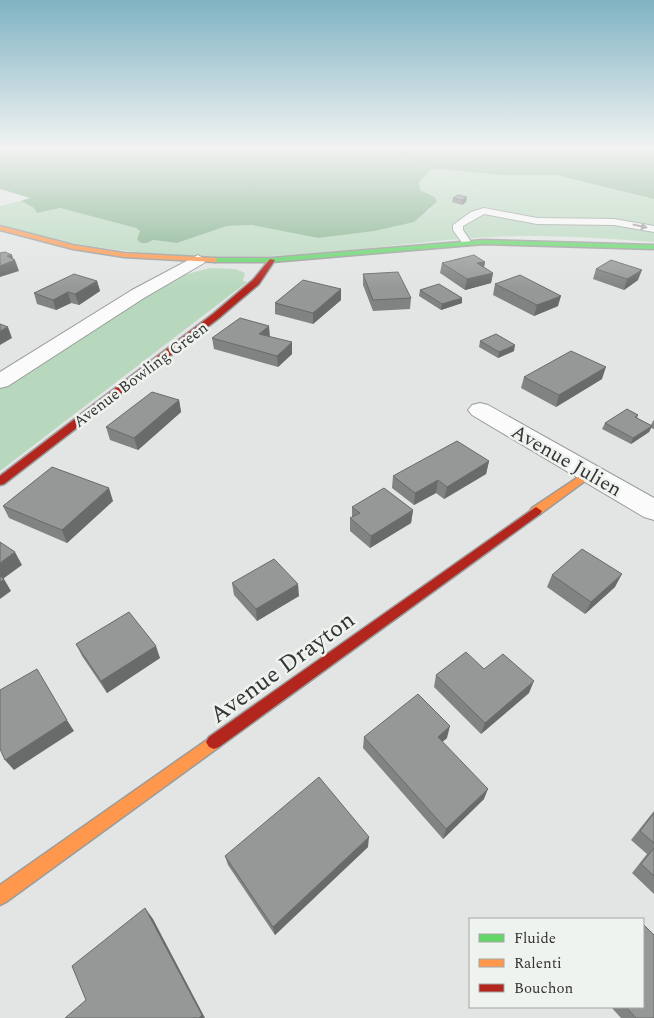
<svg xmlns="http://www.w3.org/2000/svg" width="654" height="1018" viewBox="0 0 654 1018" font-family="Spectral,serif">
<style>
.green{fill:#b8d8be}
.water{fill:#82b18c}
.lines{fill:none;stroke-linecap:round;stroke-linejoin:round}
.lane-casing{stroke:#9a9c9b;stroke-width:2}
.street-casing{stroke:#9a9c9b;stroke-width:2}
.fast-casing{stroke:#9a9c9b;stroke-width:3}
.slow-casing{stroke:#9a9c9b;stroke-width:3}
.jam-casing{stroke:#9a9c9b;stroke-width:3}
.path{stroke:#c3c4c3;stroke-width:1;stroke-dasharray:2.5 1;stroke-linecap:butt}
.lane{fill:#fbfbfb;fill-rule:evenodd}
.street{fill:#fbfbfb;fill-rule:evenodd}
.fast{fill:#63d668;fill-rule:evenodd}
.slow{fill:#ff974d;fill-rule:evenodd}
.jam{fill:#b3261e;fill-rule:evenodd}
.wall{fill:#818382}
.shaded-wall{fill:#696a6a}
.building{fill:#969897;stroke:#696a6a}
.oneway{fill:#989898}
.labels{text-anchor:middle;stroke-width:5;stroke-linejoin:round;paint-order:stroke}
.far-street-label{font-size:16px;fill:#343534;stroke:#eef3ef}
.street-label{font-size:20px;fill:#343534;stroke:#eef3ef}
.near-street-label{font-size:24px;fill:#343534;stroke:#eef3ef}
</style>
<rect width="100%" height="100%" fill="#e2e5e3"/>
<g class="green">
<path d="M 437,169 L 502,175 L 556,175 L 654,199 L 654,242 C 601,238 545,234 491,237 C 417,241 344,253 269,256 C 183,259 81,252 0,224 L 0,206 L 21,201 L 34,208 L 37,213 L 60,208 L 136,228 L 140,231 L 138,241 C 144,244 147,243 153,240 L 177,243 L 227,226 L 253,225 L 318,238 L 429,211 L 437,202 L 435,197 L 420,190 L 419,182 L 431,170 Z"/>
<polygon points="210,268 235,269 245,273 243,281 247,282 0,471 0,389 127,307 184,275"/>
</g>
<path class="water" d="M 0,147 L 654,147 L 654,199 L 556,175 L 502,175 L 437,169 L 431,170 L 419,182 L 420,190 L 435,197 L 437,202 L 414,222 L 374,231 L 318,238 L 252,225 L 227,226 L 177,243 L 153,240 C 148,243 141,246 137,239 L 140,231 L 136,228 L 60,208 L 37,213 L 34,208 L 21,201 L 30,198 L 0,189 Z"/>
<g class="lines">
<g class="lane-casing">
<polygon id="lane" points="484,208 537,218 614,219 654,226 654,232 614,225 537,224 484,214 463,226 463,230 471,242 463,244 453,230 453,225 471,212"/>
</g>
<g class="street-casing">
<g id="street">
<polygon points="198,255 206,260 204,263 144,298 8,386 0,388 0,372 132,290"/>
<polygon points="480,403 488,405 654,498 654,520 644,517 472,415 468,410 472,405"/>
</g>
</g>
<g class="fast-casing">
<polygon id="fast" points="484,240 654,245 654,249 484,244 272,262 215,262 212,260 215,258 272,258"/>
</g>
<g class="slow-casing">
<g id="slow">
<polygon points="0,226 73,245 124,253 215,258 218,260 215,262 124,257 73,249 0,230"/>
<polygon points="589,470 594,473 593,475 540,514 532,514 530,511 532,508"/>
<polygon points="214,735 219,737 222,742 219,747 6,902 0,905 0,885"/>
</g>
</g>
<g class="jam-casing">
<g id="jam">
<polygon points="270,259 275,260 259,284 219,318 4,484 0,485 0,476 213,314 253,280"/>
<polygon points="536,507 542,511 540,514 219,747 214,749 209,747 206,742 209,737"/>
</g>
</g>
<polyline class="path" points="394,156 460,178 490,191"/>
<use href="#lane" class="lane"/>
<use href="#street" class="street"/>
<use href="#fast" class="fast"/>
<use href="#slow" class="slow"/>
<use href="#jam" class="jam"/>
</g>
<g class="wall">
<polygon points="458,195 466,202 462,205 452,202 453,198"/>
<polygon points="485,262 484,267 493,273 491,283 465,290 440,273 442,263"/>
<polygon points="596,269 638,280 624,290 593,279"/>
<polygon points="363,274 411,298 410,309 373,311 363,285"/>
<polygon points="97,281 100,291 79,305 71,303 56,310 37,304 34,293"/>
<polygon points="495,284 558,306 534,316 493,295"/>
<polygon points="341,289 341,300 313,324 275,314 275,303"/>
<polygon points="420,290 462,303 441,310 419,296"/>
<polygon points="212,338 292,354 278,367 214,349"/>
<polygon points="480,341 514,351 498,358 479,347"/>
<polygon points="524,377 602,379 556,407 521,388"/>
<polygon points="179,400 181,412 138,450 110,440 106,427"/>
<polygon points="638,415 637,418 651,425 653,421 654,420 654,429 651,428 649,432 631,444 602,429 605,423"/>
<polygon points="489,461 486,474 444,499 436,493 414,505 392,488 393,476"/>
<polygon points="113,501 67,543 9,518 3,506"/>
<polygon points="352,507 413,510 411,523 370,548 350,531 350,518 352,518"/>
<polygon points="552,575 615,587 585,614 547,587"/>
<polygon points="232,583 299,596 257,621 234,595"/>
<polygon points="76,644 160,658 107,693 82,656"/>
<polygon points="484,669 529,693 481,734 434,687 436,675"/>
<polygon points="364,737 447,738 442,742 484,799 443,839 363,748"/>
<polygon points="654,811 654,894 632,873 647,854 631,840"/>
<polygon points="368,847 275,935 228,865 225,856"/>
<polygon points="611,1007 643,1007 654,1018 621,1018"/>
</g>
<g class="shaded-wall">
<polygon points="467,197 466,202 462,205 462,200"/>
<polygon points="12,255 14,261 15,260 19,271 0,277 0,266 7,256"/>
<polygon points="485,262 483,272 477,263"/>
<polygon points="642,270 638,280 624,290 627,279"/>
<polygon points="493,273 491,283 465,290 467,279"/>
<polygon points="97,281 100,291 79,305 75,294"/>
<polygon points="341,289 341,300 313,324 313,313"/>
<polygon points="68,292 71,303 56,310 53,300"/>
<polygon points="561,296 558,306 534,316 537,305"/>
<polygon points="462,298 462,303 441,310 442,304"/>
<polygon points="269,326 270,337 259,334"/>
<polygon points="8,327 12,338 0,345 0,331"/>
<polygon points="292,342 292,354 278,367 277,356"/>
<polygon points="515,345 514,351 498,358 499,352"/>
<polygon points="606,367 602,379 556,407 559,395"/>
<polygon points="179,400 181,412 138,450 134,438"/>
<polygon points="652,426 649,432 631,444 633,438"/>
<polygon points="489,461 486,474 444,499 447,487"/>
<polygon points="438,480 436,493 414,505 415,493"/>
<polygon points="109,488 113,501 67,543 62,530"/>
<polygon points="413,510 411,523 370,548 371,536"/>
<polygon points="15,552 22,565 0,581 0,563"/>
<polygon points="622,574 615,587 585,614 591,602"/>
<polygon points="4,579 11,591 0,599 0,582"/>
<polygon points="298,584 299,596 257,621 256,609"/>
<polygon points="156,646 160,658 107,693 101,681"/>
<polygon points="534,681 529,693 481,734 485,723"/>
<polygon points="67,720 74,731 14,770 5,760"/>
<polygon points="450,726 447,738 435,748 438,737"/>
<polygon points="488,789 484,799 443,839 446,829"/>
<polygon points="369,837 368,847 275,935 273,927"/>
<polygon points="145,908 153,919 205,1018 199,1018"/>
</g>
<g class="building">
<polygon points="458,195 467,197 462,200 453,198"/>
<polygon points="5,252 12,255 7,256 15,260 0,266 0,253"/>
<polygon points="474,255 485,262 477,263 493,273 467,279 442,263"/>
<polygon points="611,260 642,270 627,279 596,269"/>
<polygon points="398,272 411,298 373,300 363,274"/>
<polygon points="74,274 97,281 75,294 68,292 53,300 34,293"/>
<polygon points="520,275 561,296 537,305 495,284"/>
<polygon points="303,280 341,289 313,313 275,303"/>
<polygon points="439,284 462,298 442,304 420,290"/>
<polygon points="240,318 269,326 259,334 292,342 277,356 212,338"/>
<polygon points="0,324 8,327 0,331"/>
<polygon points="496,334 515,345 499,352 480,341"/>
<polygon points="571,351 606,367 559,395 524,377"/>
<polygon points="152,392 179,400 134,438 106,427"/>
<polygon points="627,409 638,415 635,417 652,426 633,438 605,423"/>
<polygon points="457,441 489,461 447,487 438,480 415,493 393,476"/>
<polygon points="52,467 109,488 62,530 3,506"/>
<polygon points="384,488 413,510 371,536 350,518 360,513 352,507"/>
<polygon points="0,542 15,552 0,563"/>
<polygon points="582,549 622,574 591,602 552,575"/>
<polygon points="274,559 298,584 256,609 232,583"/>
<polygon points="0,576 4,579 0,582"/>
<polygon points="129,612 156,646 101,681 76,644"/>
<polygon points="466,652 484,669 503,654 534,681 485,723 436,675"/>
<polygon points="37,669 67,720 5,760 0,749 0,690"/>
<polygon points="418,694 450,726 438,737 488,789 446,829 364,737"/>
<polygon points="319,777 369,837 273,927 225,856"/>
<polygon points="654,813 654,843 640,831"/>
<polygon points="654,848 654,876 641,864"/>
<polygon points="145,908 202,1015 199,1018 65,1018 86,1000 72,966"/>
<polygon points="643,924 654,935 654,1018 636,1018 626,1007 643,1007"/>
</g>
<defs><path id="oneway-solid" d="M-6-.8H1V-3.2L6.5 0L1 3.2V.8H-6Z" transform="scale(1.25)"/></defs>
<use class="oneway" href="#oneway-solid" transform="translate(640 226) rotate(12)"/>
<linearGradient id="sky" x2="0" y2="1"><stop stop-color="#7fb3c3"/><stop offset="0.51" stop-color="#f2f3f2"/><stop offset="1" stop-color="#f2f3f2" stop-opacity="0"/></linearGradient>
<rect width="654" height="289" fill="url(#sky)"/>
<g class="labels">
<g class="far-street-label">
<text transform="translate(140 374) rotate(-37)" y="6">Avenue Bowling Green</text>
</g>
<g class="street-label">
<text transform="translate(567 460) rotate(30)" y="7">Avenue Julien</text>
</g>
<g class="near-street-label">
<text transform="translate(282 667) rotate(-36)" y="8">Avenue Drayton</text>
</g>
</g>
<rect x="469" y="918" width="175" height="90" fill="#eef3ef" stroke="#a4a7a4"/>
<rect x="479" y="934" width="25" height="8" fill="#63d668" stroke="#a4a7a4"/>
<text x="514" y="943" font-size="15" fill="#343534">Fluide</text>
<rect x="479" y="959" width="25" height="8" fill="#ff974d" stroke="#a4a7a4"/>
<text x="514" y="968" font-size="15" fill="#343534">Ralenti</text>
<rect x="479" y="984" width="25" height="8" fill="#b3261e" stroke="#a4a7a4"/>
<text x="514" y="993" font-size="15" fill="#343534">Bouchon</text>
</svg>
